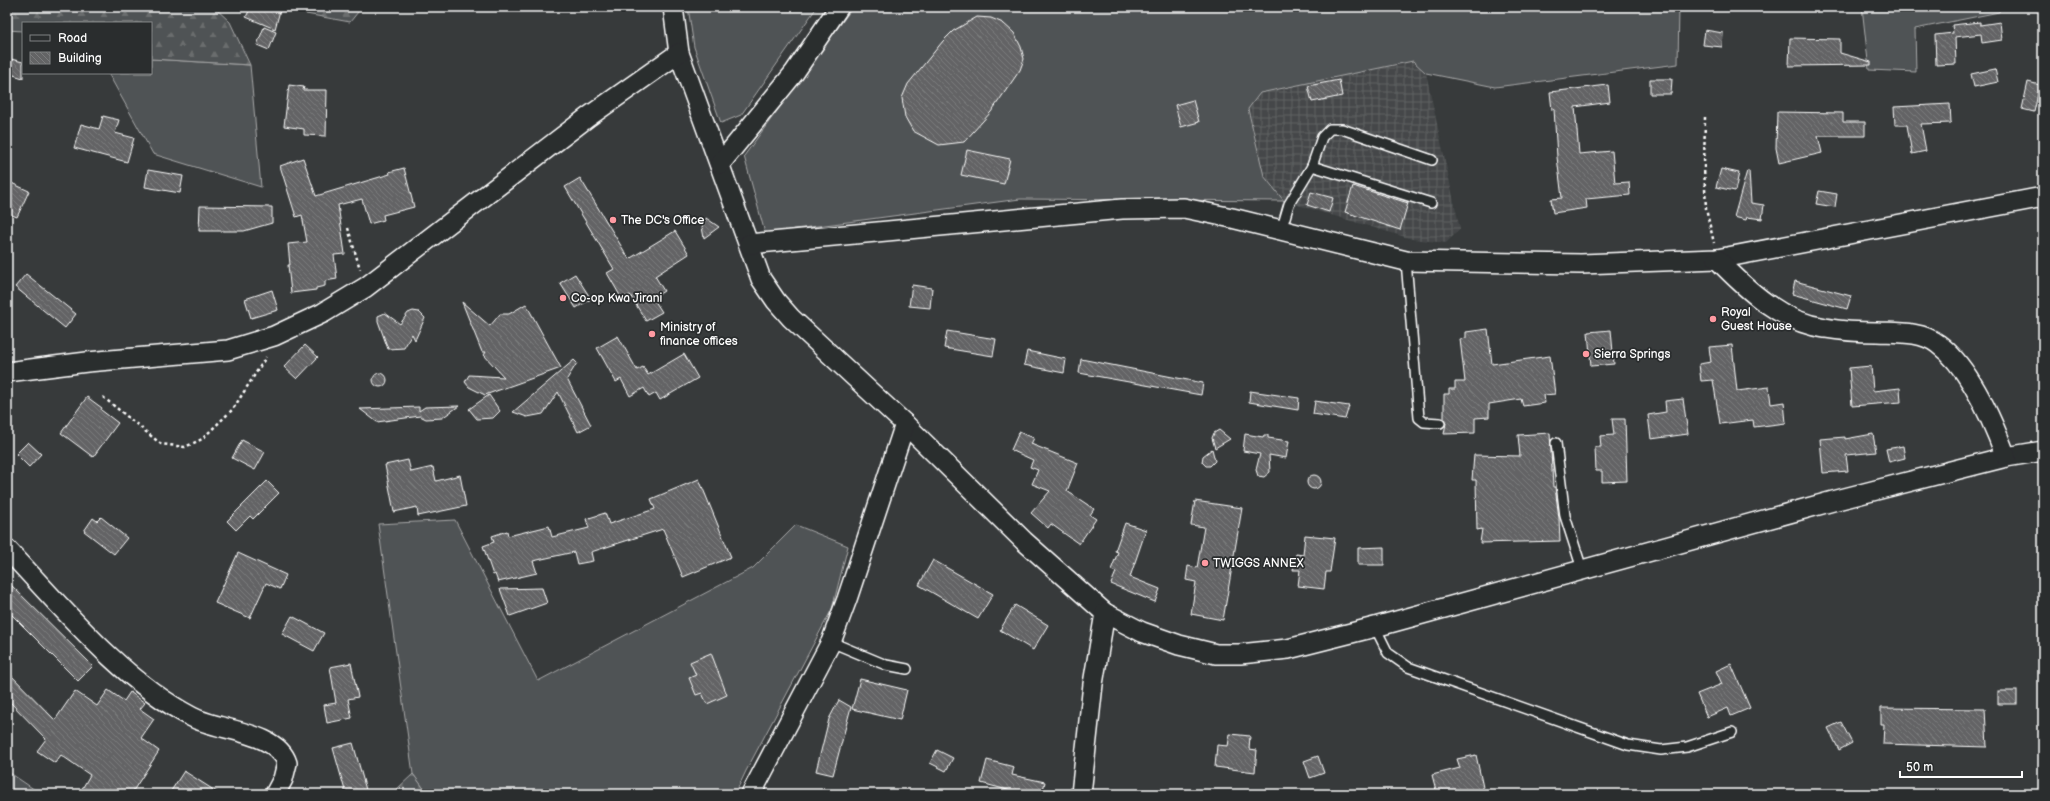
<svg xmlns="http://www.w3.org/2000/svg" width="2050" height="801" viewBox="0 0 2050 801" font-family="'Balsamiq Sans',sans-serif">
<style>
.industrial{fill:url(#industrial-grid)}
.grass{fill:#505354;stroke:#a8a9aa}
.forest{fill:url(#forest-firs);stroke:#a8a9aa}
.building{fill:url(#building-back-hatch);stroke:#fff}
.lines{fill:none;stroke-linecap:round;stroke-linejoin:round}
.service-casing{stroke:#fff;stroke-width:12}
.minor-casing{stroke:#fff;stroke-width:22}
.path{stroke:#fff;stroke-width:2.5;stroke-dasharray:3 3;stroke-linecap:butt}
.service{stroke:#2a2d2e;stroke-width:9}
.minor{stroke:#2a2d2e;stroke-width:19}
.poi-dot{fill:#ff9aa2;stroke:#2a2d2e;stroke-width:1.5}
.labels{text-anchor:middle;stroke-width:3.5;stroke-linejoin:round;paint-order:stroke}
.poi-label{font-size:12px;fill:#fff;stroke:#2a2d2e;text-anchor:start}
</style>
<defs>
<pattern id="industrial-grid" width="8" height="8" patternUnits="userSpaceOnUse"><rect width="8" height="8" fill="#444748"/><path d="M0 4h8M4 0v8" fill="none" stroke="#606363"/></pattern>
<pattern id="forest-firs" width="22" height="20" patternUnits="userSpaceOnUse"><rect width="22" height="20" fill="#505354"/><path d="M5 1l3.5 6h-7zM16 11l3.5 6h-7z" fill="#6a6d6e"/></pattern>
<pattern id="building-back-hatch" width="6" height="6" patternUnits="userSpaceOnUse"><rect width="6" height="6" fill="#636465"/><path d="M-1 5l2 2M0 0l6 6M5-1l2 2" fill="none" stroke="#7a7b7c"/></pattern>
</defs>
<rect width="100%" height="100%" fill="#373a3b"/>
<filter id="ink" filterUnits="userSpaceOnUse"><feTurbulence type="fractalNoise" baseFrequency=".025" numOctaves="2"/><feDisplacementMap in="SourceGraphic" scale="8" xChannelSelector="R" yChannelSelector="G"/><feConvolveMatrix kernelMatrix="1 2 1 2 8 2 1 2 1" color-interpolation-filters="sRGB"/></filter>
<g filter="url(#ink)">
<polygon class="industrial" points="1413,61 1426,73 1460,229 1446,243 1412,239 1284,201 1264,176 1248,109 1260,93"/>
<g class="grass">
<polygon points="688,7 817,7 741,115 721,123 694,47"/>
<polygon points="853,7 1679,7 1678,64 1495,87 1426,73 1413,61 1260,93 1248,109 1264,176 1284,201 1020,199 765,233 744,156"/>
<polygon points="1862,7 2000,7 1999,12 1915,29 1916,72 1869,70"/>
<polygon points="151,59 250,65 261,187 153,154 108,73 151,73"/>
<polygon points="455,520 538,681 753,568 796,525 848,546 832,609 746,771 735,794 428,794 413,774 378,524"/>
<polygon points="7,770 10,773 41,794 7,794"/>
</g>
<g class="forest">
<polygon points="7,7 74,7 79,10 84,7 214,7 230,22 250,65 151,59 151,23 23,23 23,31 7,30"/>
<polygon points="308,7 362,7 350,22 306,14"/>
<polygon points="413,774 428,794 398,794 397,789"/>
</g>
<g class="building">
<polygon points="251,7 281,7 275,29 246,17"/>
<polygon points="977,17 991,18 1003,23 1014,33 1021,47 1024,59 1020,70 991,112 964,142 939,145 913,131 905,117 902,98 908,84 943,41 953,31"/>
<polygon points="1980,22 1980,25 2000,22 2002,40 1982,43 1981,34 1955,37 1956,64 1936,65 1935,35 1953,33 1952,25"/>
<polygon points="264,27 276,32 269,50 257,45"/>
<polygon points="1705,30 1723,33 1722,47 1703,45"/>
<polygon points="1790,38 1840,39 1840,53 1871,62 1871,65 1789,66"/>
<polygon points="7,58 23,62 23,78 7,73"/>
<polygon points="1995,69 1998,82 1974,87 1971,74"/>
<polygon points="1650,79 1672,79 1671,94 1650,94"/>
<polygon points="1339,80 1342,96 1312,102 1308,86"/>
<polygon points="2028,82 2040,85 2034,112 2022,109"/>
<polygon points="289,85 304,87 303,90 327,90 326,136 304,135 304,129 284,126"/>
<polygon points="1608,85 1610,102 1575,107 1579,154 1612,151 1615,183 1629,182 1630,195 1586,199 1587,208 1553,213 1551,199 1562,198 1557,157 1554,109 1552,110 1550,92"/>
<polygon points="1193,100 1199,122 1181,127 1175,105"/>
<polygon points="1950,104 1951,123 1921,124 1926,151 1912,154 1907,125 1895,125 1894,107"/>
<polygon points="1777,112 1843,113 1843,122 1865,122 1865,136 1818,136 1822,153 1779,163 1776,148"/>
<polygon points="103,116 119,120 115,133 134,138 127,162 74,148 81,124 99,129"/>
<polygon points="967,150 1010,159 1004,184 961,175"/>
<polygon points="303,158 316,196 390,174 389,172 404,168 414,207 383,215 384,220 369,224 362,199 338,205 345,254 334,255 337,279 325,281 325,286 316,288 316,290 291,293 288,265 290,265 288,244 307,242 302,215 296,217 280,166"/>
<polygon points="1721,169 1739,173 1735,191 1716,187"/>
<polygon points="148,170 183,176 180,193 145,187"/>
<polygon points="1747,171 1749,171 1751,203 1764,205 1762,219 1747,217 1746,220 1734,217"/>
<polygon points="580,178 629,259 675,231 689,254 655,276 664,291 653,298 662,312 646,321 630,295 622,299 607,273 614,269 565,187"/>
<polygon points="7,181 29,191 17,217 7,213"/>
<polygon points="1353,186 1408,203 1400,230 1345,212"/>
<polygon points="1819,191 1837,194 1835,207 1816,204"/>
<polygon points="1311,192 1333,198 1329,212 1307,205"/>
<polygon points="200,206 272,207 272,223 244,231 199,231"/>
<polygon points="706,218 719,227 704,238 702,227"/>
<polygon points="26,274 76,314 65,328 15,287"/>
<polygon points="575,274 591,299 576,308 560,283"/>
<polygon points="1795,281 1851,296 1847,309 1792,294"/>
<polygon points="912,285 932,288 930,308 909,306"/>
<polygon points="272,290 278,310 251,318 245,299"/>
<polygon points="462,302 490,326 500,314 509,314 526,304 561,368 485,395 469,387 465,382 469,375 504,377 484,355 486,352 482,352"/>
<polygon points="413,311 419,312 425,318 415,340 412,334 404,348 388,349 378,321 378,316 385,313 400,324 408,313"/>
<polygon points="1488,329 1492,364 1550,356 1555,394 1544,395 1545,403 1523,406 1521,399 1489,404 1489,417 1475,418 1475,433 1444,434 1446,423 1444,419 1444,394 1449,394 1449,389 1455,389 1455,382 1465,382 1460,339 1466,338 1466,332"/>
<polygon points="1611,330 1614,364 1591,366 1588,332"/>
<polygon points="947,331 996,339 993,356 944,348"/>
<polygon points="618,336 637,370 643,367 648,375 684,354 698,378 660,400 656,393 649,397 644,388 630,396 621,379 616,382 597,348"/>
<polygon points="305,345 318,357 297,379 284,367"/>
<polygon points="1732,345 1737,391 1769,387 1771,404 1784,402 1786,423 1754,427 1753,420 1720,424 1713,380 1701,381 1699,364 1711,362 1709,347"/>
<polygon points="1027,351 1066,359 1064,373 1024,365"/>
<polygon points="1081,359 1203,383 1201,395 1079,373"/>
<polygon points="574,360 577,363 567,379 591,425 578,432 558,392 543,414 527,417 513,412"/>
<polygon points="1871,366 1873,391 1900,388 1901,402 1852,406 1849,368"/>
<circle cx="380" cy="380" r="7"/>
<polygon points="1250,391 1299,398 1298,410 1249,402"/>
<polygon points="489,395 500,411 493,418 477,419 469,409"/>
<polygon points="87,397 102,408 101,410 118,423 93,457 61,433"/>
<polygon points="1683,399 1688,434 1651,439 1648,415 1666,412 1665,401"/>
<polygon points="1315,401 1349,406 1345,419 1313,414"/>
<polygon points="459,406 442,418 426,419 420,416 377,422 360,409 419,407 419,411 425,407"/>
<polygon points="1612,419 1625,419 1627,481 1602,482 1602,471 1596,471 1595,447 1601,447 1600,436 1614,435"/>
<polygon points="1219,430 1230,439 1215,448 1212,438 1214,433"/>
<polygon points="1019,432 1034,438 1031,444 1078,463 1067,491 1094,509 1090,515 1096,519 1079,544 1051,524 1048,528 1031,513 1050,491 1032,484 1038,470 1030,467 1033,460 1011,450"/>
<polygon points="1550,433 1553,487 1555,487 1559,518 1560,541 1480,543 1482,529 1477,530 1476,480 1472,480 1474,455 1520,456 1518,435"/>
<polygon points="1245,434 1263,437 1264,435 1268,435 1268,438 1289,441 1286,458 1269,455 1270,472 1264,477 1258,476 1256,470 1260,454 1243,451"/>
<polygon points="1873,434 1876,452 1846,455 1848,471 1823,473 1820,439 1845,437 1845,439"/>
<polygon points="242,440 265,452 255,470 232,458"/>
<polygon points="28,442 41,454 29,467 16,454"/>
<polygon points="1903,446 1905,458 1889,462 1886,449"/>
<polygon points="1212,449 1215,461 1210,466 1206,466 1202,462 1203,456"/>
<polygon points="408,460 411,472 433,467 436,481 460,475 466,506 418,516 417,507 394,512 385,465"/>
<circle cx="1314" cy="482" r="7"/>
<polygon points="699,479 731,557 683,577 663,529 591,552 593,561 577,564 574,552 533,561 537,573 498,582 495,574 493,575 483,546 494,542 492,536 507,531 508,536 549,526 552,537 589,528 586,519 605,513 609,524 655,509 651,499"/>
<polygon points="267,481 279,493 253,519 250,516 236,530 227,521"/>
<polygon points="1195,501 1242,508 1223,620 1191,614 1196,582 1186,580 1188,566 1197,568 1204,527 1191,525"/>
<polygon points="101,517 127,538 114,554 84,531 93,518 97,521"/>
<polygon points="1125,523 1146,530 1130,577 1160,589 1155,602 1111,584 1116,572 1111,570 1118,552 1115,551"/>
<polygon points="1305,535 1335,538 1330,572 1326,572 1324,589 1298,586 1300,570 1293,570 1296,554 1303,555"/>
<polygon points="1384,547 1384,565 1358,565 1358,548"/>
<polygon points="238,553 286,575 280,589 266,583 250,618 215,603"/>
<polygon points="933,560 993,594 978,619 919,585"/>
<polygon points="7,581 93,666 78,681 7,610"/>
<polygon points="542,588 547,603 510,616 500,589"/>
<polygon points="1015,605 1048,625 1033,650 1000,630"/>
<polygon points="292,616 324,633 314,651 282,634"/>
<polygon points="711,653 727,695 707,704 702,693 696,695 689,678 696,675 690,662"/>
<polygon points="351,663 358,697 348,699 352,718 327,723 324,705 336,703 330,667"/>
<polygon points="1731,664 1750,708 1731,716 1728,708 1707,717 1697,694 1722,684 1716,671"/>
<polygon points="7,671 55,720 75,691 97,706 108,690 124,701 130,692 145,703 140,709 154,719 141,738 159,751 131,794 79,794 90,775 61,755 55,763 37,751 46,739 7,699"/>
<polygon points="860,679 907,690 900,720 852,709"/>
<rect x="1998" y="691" width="19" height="13"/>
<polygon points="839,700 851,707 833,775 816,771 829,719"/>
<polygon points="1881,708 1985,709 1987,747 1883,744 1884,724 1881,724"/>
<polygon points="1841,722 1852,743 1839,750 1828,728"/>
<polygon points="1230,734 1250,736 1249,749 1257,750 1255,772 1215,767 1217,745 1228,746"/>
<polygon points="353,743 366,790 346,794 333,748"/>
<polygon points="937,750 953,758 946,771 930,763"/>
<polygon points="1476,755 1484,792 1475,794 1437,794 1432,775 1460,768 1457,759"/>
<polygon points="1318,756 1324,773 1310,778 1304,761"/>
<polygon points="987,760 1014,767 1012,775 1045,782 1042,794 1023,794 981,783"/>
<polygon points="184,771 220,794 169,794"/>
</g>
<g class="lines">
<g class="service-casing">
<g id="service">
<polyline points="1312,166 1431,203"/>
<polyline points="1281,231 1289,204 1312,166 1322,137 1330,129 1342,129 1432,160"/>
<polyline points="1406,261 1419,418 1424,422 1440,423"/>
<polyline points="1556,443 1565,516 1582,569"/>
<polyline points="1375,627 1388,653 1408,667 1628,745 1661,750 1687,747 1732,732"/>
<polyline points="831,642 886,665 907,669"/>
</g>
</g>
<g class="minor-casing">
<g id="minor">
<polyline points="673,7 679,53 761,279 776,301 791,318 905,424 1024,541 1105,613 1142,632 1179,645 1216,654 1240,654 1288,649 1375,627 1833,501 2006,457 2043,451"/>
<polyline points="720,164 794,73 839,7"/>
<polyline points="749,244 1122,209 1184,208 1232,218 1406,261 1581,264 1717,259 2043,197"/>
<path d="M 1717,259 C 1747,290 1781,322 1825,328 C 1842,331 1860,332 1877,332 C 1898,333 1921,331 1938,344 C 1970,367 1993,422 2006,457"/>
<polyline points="7,372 87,362 228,350 274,336 323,313 366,287 588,117 679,53"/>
<path d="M 7,549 C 61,606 122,681 192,717 C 218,731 277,731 287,763 L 283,779 L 275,794"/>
<polyline points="751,794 831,642 847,599 905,424"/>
<polyline points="1081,794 1093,684 1105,613"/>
</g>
</g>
<g class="path">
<polyline points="1705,117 1704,167 1706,209 1714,243"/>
<polyline points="348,228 360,269"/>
<polyline points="103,397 161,444 185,447 202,439 233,409 266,357"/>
</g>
<use href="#service" class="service"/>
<use href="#minor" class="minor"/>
</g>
</g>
<g class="poi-dot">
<circle cx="613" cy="220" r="4"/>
<circle cx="563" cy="298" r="4"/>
<circle cx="1713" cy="319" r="4"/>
<circle cx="652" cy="334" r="4"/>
<circle cx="1586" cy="354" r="4"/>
<circle cx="1205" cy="563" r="4"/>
</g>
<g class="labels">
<g class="poi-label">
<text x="621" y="224">The DC's Office</text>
<text x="571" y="302">Co-op Kwa Jirani</text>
<text x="1721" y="316">Royal<tspan x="1721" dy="14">Guest House</tspan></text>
<text x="660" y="331">Ministry of<tspan x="660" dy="14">finance offices</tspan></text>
<text x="1594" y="358">Sierra Springs</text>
<text x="1213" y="567">TWIGGS ANNEX</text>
</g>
</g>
<rect width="2050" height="801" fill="none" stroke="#2a2d2e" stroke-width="24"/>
<rect x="12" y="12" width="2026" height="777" fill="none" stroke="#fff" stroke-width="1.5" filter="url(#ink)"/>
<rect x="22" y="22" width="130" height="52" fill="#2a2d2e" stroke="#7f8182"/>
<rect x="30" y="35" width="20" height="6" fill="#2a2d2e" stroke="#7f8182"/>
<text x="58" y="42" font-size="12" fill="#ffffff">Road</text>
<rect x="30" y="52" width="20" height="12" fill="url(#building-back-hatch)" stroke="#7f8182"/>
<text x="58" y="62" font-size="12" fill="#ffffff">Building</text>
<path d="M1900 771v6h122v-6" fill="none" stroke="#ffffff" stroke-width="2"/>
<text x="1906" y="771" font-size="12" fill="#ffffff" stroke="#2a2d2e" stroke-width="3" paint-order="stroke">50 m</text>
</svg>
